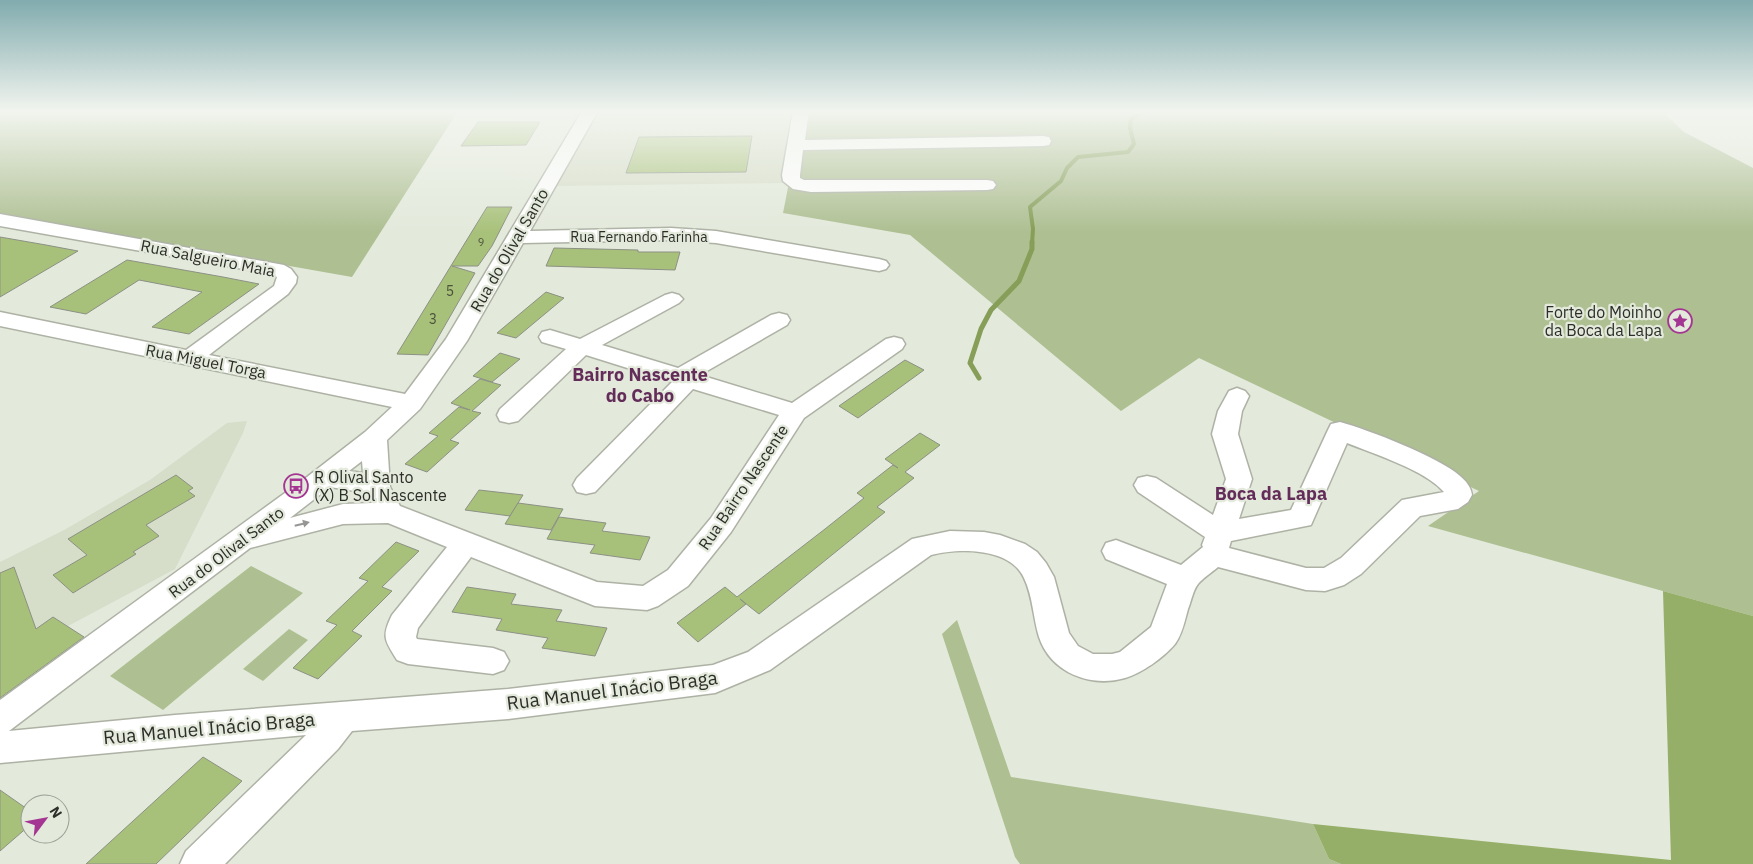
<svg xmlns="http://www.w3.org/2000/svg" width="1753" height="864" viewBox="0 0 1753 864" font-family="'IBM Plex Sans',sans-serif">
<style>
.built{fill:#d6ddc9}
.green{fill:#aebf92}
.forest{fill:#96af68}
.lines{fill:none;stroke-linecap:round;stroke-linejoin:round}
.stream-far1{stroke:#869e58;stroke-width:4}
.stream{stroke:#869e58;stroke-width:5}
.building{fill:#a8c17a;stroke:#8c9184}
.minor-casing{stroke:#adb2a5;stroke-width:3}
.minor{fill:#fff;fill-rule:evenodd}
.oneway{fill:#969694}
.labels{text-anchor:middle;stroke-width:4.5;stroke-linejoin:round;paint-order:stroke}
.far-number-label{font-size:11px;fill:#4b533d}
.far-street-label{font-size:14px;fill:#2c2e29;stroke:#e3e9db}
.number-label{font-size:14px;fill:#4b533d}
.street-label{font-size:16px;fill:#2c2e29;stroke:#e3e9db}
.poi-label{font-size:16px;fill:#2c2e29;stroke:#e3e9db;text-anchor:end}
.neighbourhood-label{font-size:18px;font-weight:bold;fill:#632c59;stroke:#e3e9db}
.near-street-label{font-size:19px;fill:#2c2e29;stroke:#e3e9db}
</style>
<rect width="100%" height="100%" fill="#e3e9db"/>
<g class="built">
<polygon points="597,111 790,111 782,183 557,186"/>
<polygon points="247,421 243,433 175,569 68,626 53,617 0,655 0,562 66,529 150,480 227,423"/>
</g>
<g class="green">
<polygon points="0,111 458,111 352,277 0,215"/>
<polygon points="803,111 1662,111 1684,132 1753,168 1753,616 1428,526 1479,491 1199,358 1121,411 910,235 783,213"/>
<polygon points="251,566 303,593 163,710 110,676"/>
<polygon points="957,620 1011,777 1313,824 1329,859 1341,864 1020,864 1015,857 942,634"/>
<polygon points="289,629 308,640 263,681 243,669"/>
</g>
<polygon class="forest" points="1663,591 1753,616 1753,864 1341,864 1329,859 1313,824 1671,860"/>
<g class="lines">
<polyline class="stream-far1" points="1032,244 1033,229 1030,207 1061,181 1067,168 1078,157 1128,152 1134,144 1130,128 1131,119 1145,111"/>
<polyline class="stream" points="979,378 970,363 981,329 991,310 1019,281 1032,249 1032,242"/>
</g>
<g class="building">
<polygon points="478,122 540,122 526,145 461,146"/>
<polygon points="752,136 746,172 626,173 639,137"/>
<polygon points="487,207 512,207 492,246 478,266 452,266 475,273 428,355 397,354"/>
<polygon points="0,237 46,245 78,251 0,297"/>
<polygon points="554,248 638,250 638,252 680,252 675,270 546,266"/>
<polygon points="127,260 223,277 259,284 189,334 152,327 202,292 139,280 86,314 50,307"/>
<polygon points="546,292 564,298 516,338 497,333"/>
<polygon points="500,353 520,359 492,382 473,376"/>
<polygon points="905,360 924,370 858,418 839,406"/>
<polygon points="480,379 501,385 472,411 481,413 450,440 459,443 427,472 405,464 438,436 429,433 459,407 470,410 451,403"/>
<polygon points="920,433 940,445 905,472 914,478 877,507 885,512 759,614 740,599 746,604 698,642 677,623 725,587 737,597 825,529 864,498 857,493 893,465 898,468 885,459"/>
<polygon points="176,475 193,488 188,491 195,496 146,525 159,536 133,552 136,554 73,593 53,575 87,555 68,539"/>
<polygon points="479,490 523,495 510,516 465,510"/>
<polygon points="518,503 563,509 551,530 505,524"/>
<polygon points="559,517 606,523 602,531 650,537 640,560 590,553 595,545 547,539"/>
<polygon points="396,542 419,551 382,587 392,591 352,631 362,636 318,679 293,668 337,625 326,621 368,581 359,578"/>
<polygon points="14,567 36,629 53,617 84,637 0,698 0,573"/>
<polygon points="467,587 516,594 511,604 562,610 556,621 607,628 595,656 542,648 548,638 496,630 502,619 452,612"/>
<polygon points="203,757 242,781 156,864 86,864"/>
<polygon points="0,790 30,811 30,825 0,851"/>
</g>
<g class="lines">
<g class="minor-casing">
<g id="minor">
<path d="M 582,111 L 598,111 L 530,231 L 671,228 L 716,231 L 879,259 L 886,261 L 889,265 L 886,269 L 879,271 L 716,243 L 671,240 L 523,243 L 467,341 L 420,409 L 387,440 L 390,487 L 400,506 L 597,582 L 643,586 L 668,570 L 711,518 L 779,415 L 693,389 L 595,492 L 586,494 L 577,492 L 573,485 L 577,478 L 672,382 L 586,355 L 518,421 L 509,423 L 500,421 L 497,415 L 500,409 L 566,349 L 542,342 L 539,337 L 542,332 L 550,330 L 580,339 L 665,295 L 672,293 L 679,295 L 683,299 L 679,303 L 602,345 L 678,368 L 771,315 L 779,313 L 787,315 L 790,320 L 787,325 L 700,375 L 792,403 L 886,339 L 894,337 L 902,339 L 905,344 L 902,349 L 804,418 L 731,532 L 688,586 L 658,606 L 647,610 L 595,606 L 471,557 L 418,628 L 416,637 L 417,639 L 493,648 L 504,652 L 509,661 L 504,670 L 493,674 L 408,664 L 397,660 C 385,641 381,637 392,615 L 447,547 L 388,523 L 343,524 L 250,548 L 9,731 L 175,715 L 508,689 L 713,665 L 748,652 L 912,539 L 950,531 L 984,532 L 1000,535 L 1025,544 L 1037,552 L 1046,563 L 1054,577 L 1069,633 L 1078,646 L 1093,654 L 1112,654 L 1120,652 L 1151,627 L 1167,584 L 1106,559 L 1102,551 L 1106,543 L 1116,540 L 1181,565 L 1203,547 L 1202,545 L 1205,537 L 1138,492 L 1134,485 L 1138,478 L 1147,476 L 1156,478 L 1213,515 L 1226,479 L 1212,434 L 1218,411 L 1229,391 L 1237,388 L 1245,391 L 1249,396 L 1242,411 L 1238,434 L 1252,479 L 1239,519 L 1291,510 L 1328,430 L 1331,424 L 1340,422 C 1369,430 1439,457 1460,476 C 1466,481 1471,487 1472,495 L 1468,502 L 1458,509 L 1420,516 L 1361,574 L 1344,585 L 1325,591 L 1306,590 L 1218,567 C 1211,573 1203,578 1198,584 C 1193,590 1191,602 1188,609 C 1185,620 1182,635 1175,644 C 1163,658 1142,673 1125,678 C 1091,688 1051,673 1039,637 C 1033,618 1033,596 1024,578 C 1010,547 958,548 931,555 L 770,670 L 715,693 L 508,719 L 352,731 L 338,749 L 225,864 L 180,864 L 186,851 L 306,735 L 0,763 L 0,700 L 307,477 L 365,432 L 392,407 L 0,326 L 0,312 L 186,350 L 274,286 L 277,277 L 271,274 L 0,226 L 0,214 L 284,265 L 291,269 L 297,277 L 296,283 L 288,294 L 209,355 L 405,394 L 446,339 ZM 1347,443 C 1374,454 1425,470 1444,492 L 1402,500 L 1341,558 L 1324,568 L 1306,568 L 1229,548 L 1231,541 L 1311,525 ZM 362,461 L 363,473 L 349,471 ZM 330,487 L 367,493 L 372,503 L 343,504 L 290,518 Z"/>
<polygon points="793,111 809,111 805,140 1043,136 1049,137 1051,141 1049,145 1043,146 803,150 800,175 800,178 804,180 987,180 993,181 996,185 993,189 987,190 811,192 793,189 783,181 782,175"/>
</g>
</g>
<use href="#minor" class="minor"/>
</g>
<defs><path id="oneway-solid" d="M-6-.8H1V-3.2L6.5 0L1 3.2V.8H-6Z" transform="scale(1.25)"/></defs>
<use class="oneway" href="#oneway-solid" transform="translate(302 524) rotate(-14)"/>
<linearGradient id="sky" x2="0" y2="1"><stop stop-color="#81abae"/><stop offset="0.48" stop-color="#f2f5ef"/><stop offset="1" stop-color="#f2f5ef" stop-opacity="0"/></linearGradient>
<rect width="1753" height="232" fill="url(#sky)"/>
<defs>
<g id="sight-ring" transform="scale(1.25)"><circle r="9.5" fill="#e3e9db" stroke="#a43593" stroke-width="1.5"/><path d="M0-6L1.8-2.2L6-1.7L2.9 1.2L3.7 5.4L0 3.3L-3.7 5.4L-2.9 1.2L-6-1.7L-1.8-2.2Z" fill="#a43593"/></g>
<g id="bus-ring" transform="scale(1.25)"><circle r="9.5" fill="#e3e9db" stroke="#a43593" stroke-width="1.5"/><path d="M-5-6H5V4H4V6H2V4H-2V6H-4V4H-5ZM-3.5-4V0h7V-4ZM-3.5 1.2v1.5H-2V1.2ZM2 1.2v1.5H3.5V1.2Z" fill="#a43593"/></g>
</defs>
<g fill-rule="evenodd">
<use href="#sight-ring" x="1680" y="321"/>
<use href="#bus-ring" x="296" y="486"/>
</g>
<g class="labels">
<g class="far-number-label">
<text x="481" y="246">9</text>
</g>
<g class="far-street-label">
<text x="639" y="242">Rua Fernando Farinha</text>
</g>
<g class="number-label">
<text x="450" y="296">5</text>
<text x="433" y="324">3</text>
</g>
<g class="street-label">
<text transform="translate(509 250) rotate(-60)" y="6">Rua do Olival Santo</text>
<text transform="translate(208 258) rotate(11)" y="6">Rua Salgueiro Maia</text>
<text transform="translate(206 361) rotate(11)" y="6">Rua Miguel Torga</text>
<text transform="translate(743 487) rotate(-56)" y="6">Rua Bairro Nascente</text>
<text transform="translate(226 552) rotate(-37)" y="6">Rua do Olival Santo</text>
</g>
<g class="poi-label">
<text x="1662" y="318">Forte do Moinho<tspan x="1662" dy="18">da Boca da Lapa</tspan></text>
<text x="314" y="483" text-anchor="start">R Olival Santo<tspan x="314" dy="18">(X) B Sol Nascente</tspan></text>
</g>
<g class="neighbourhood-label">
<text x="640" y="381">Bairro Nascente<tspan x="640" dy="21">do Cabo</tspan></text>
<text x="1271" y="500">Boca da Lapa</text>
</g>
<g class="near-street-label">
<text transform="translate(612 690) rotate(-7)" y="7">Rua Manuel Inácio Braga</text>
<text transform="translate(209 728) rotate(-5)" y="7">Rua Manuel Inácio Braga</text>
</g>
</g>
<g transform="translate(45 819) rotate(58)"><circle r="24" fill="#e3e9db" stroke="#9a9e94"/>
<path d="M0-4L9 19L0 12L-9 19Z" fill="#a43593"/>
<text y="-8" font-size="14" font-weight="bold" text-anchor="middle" fill="#2c2e29">N</text>
</g>
</svg>
